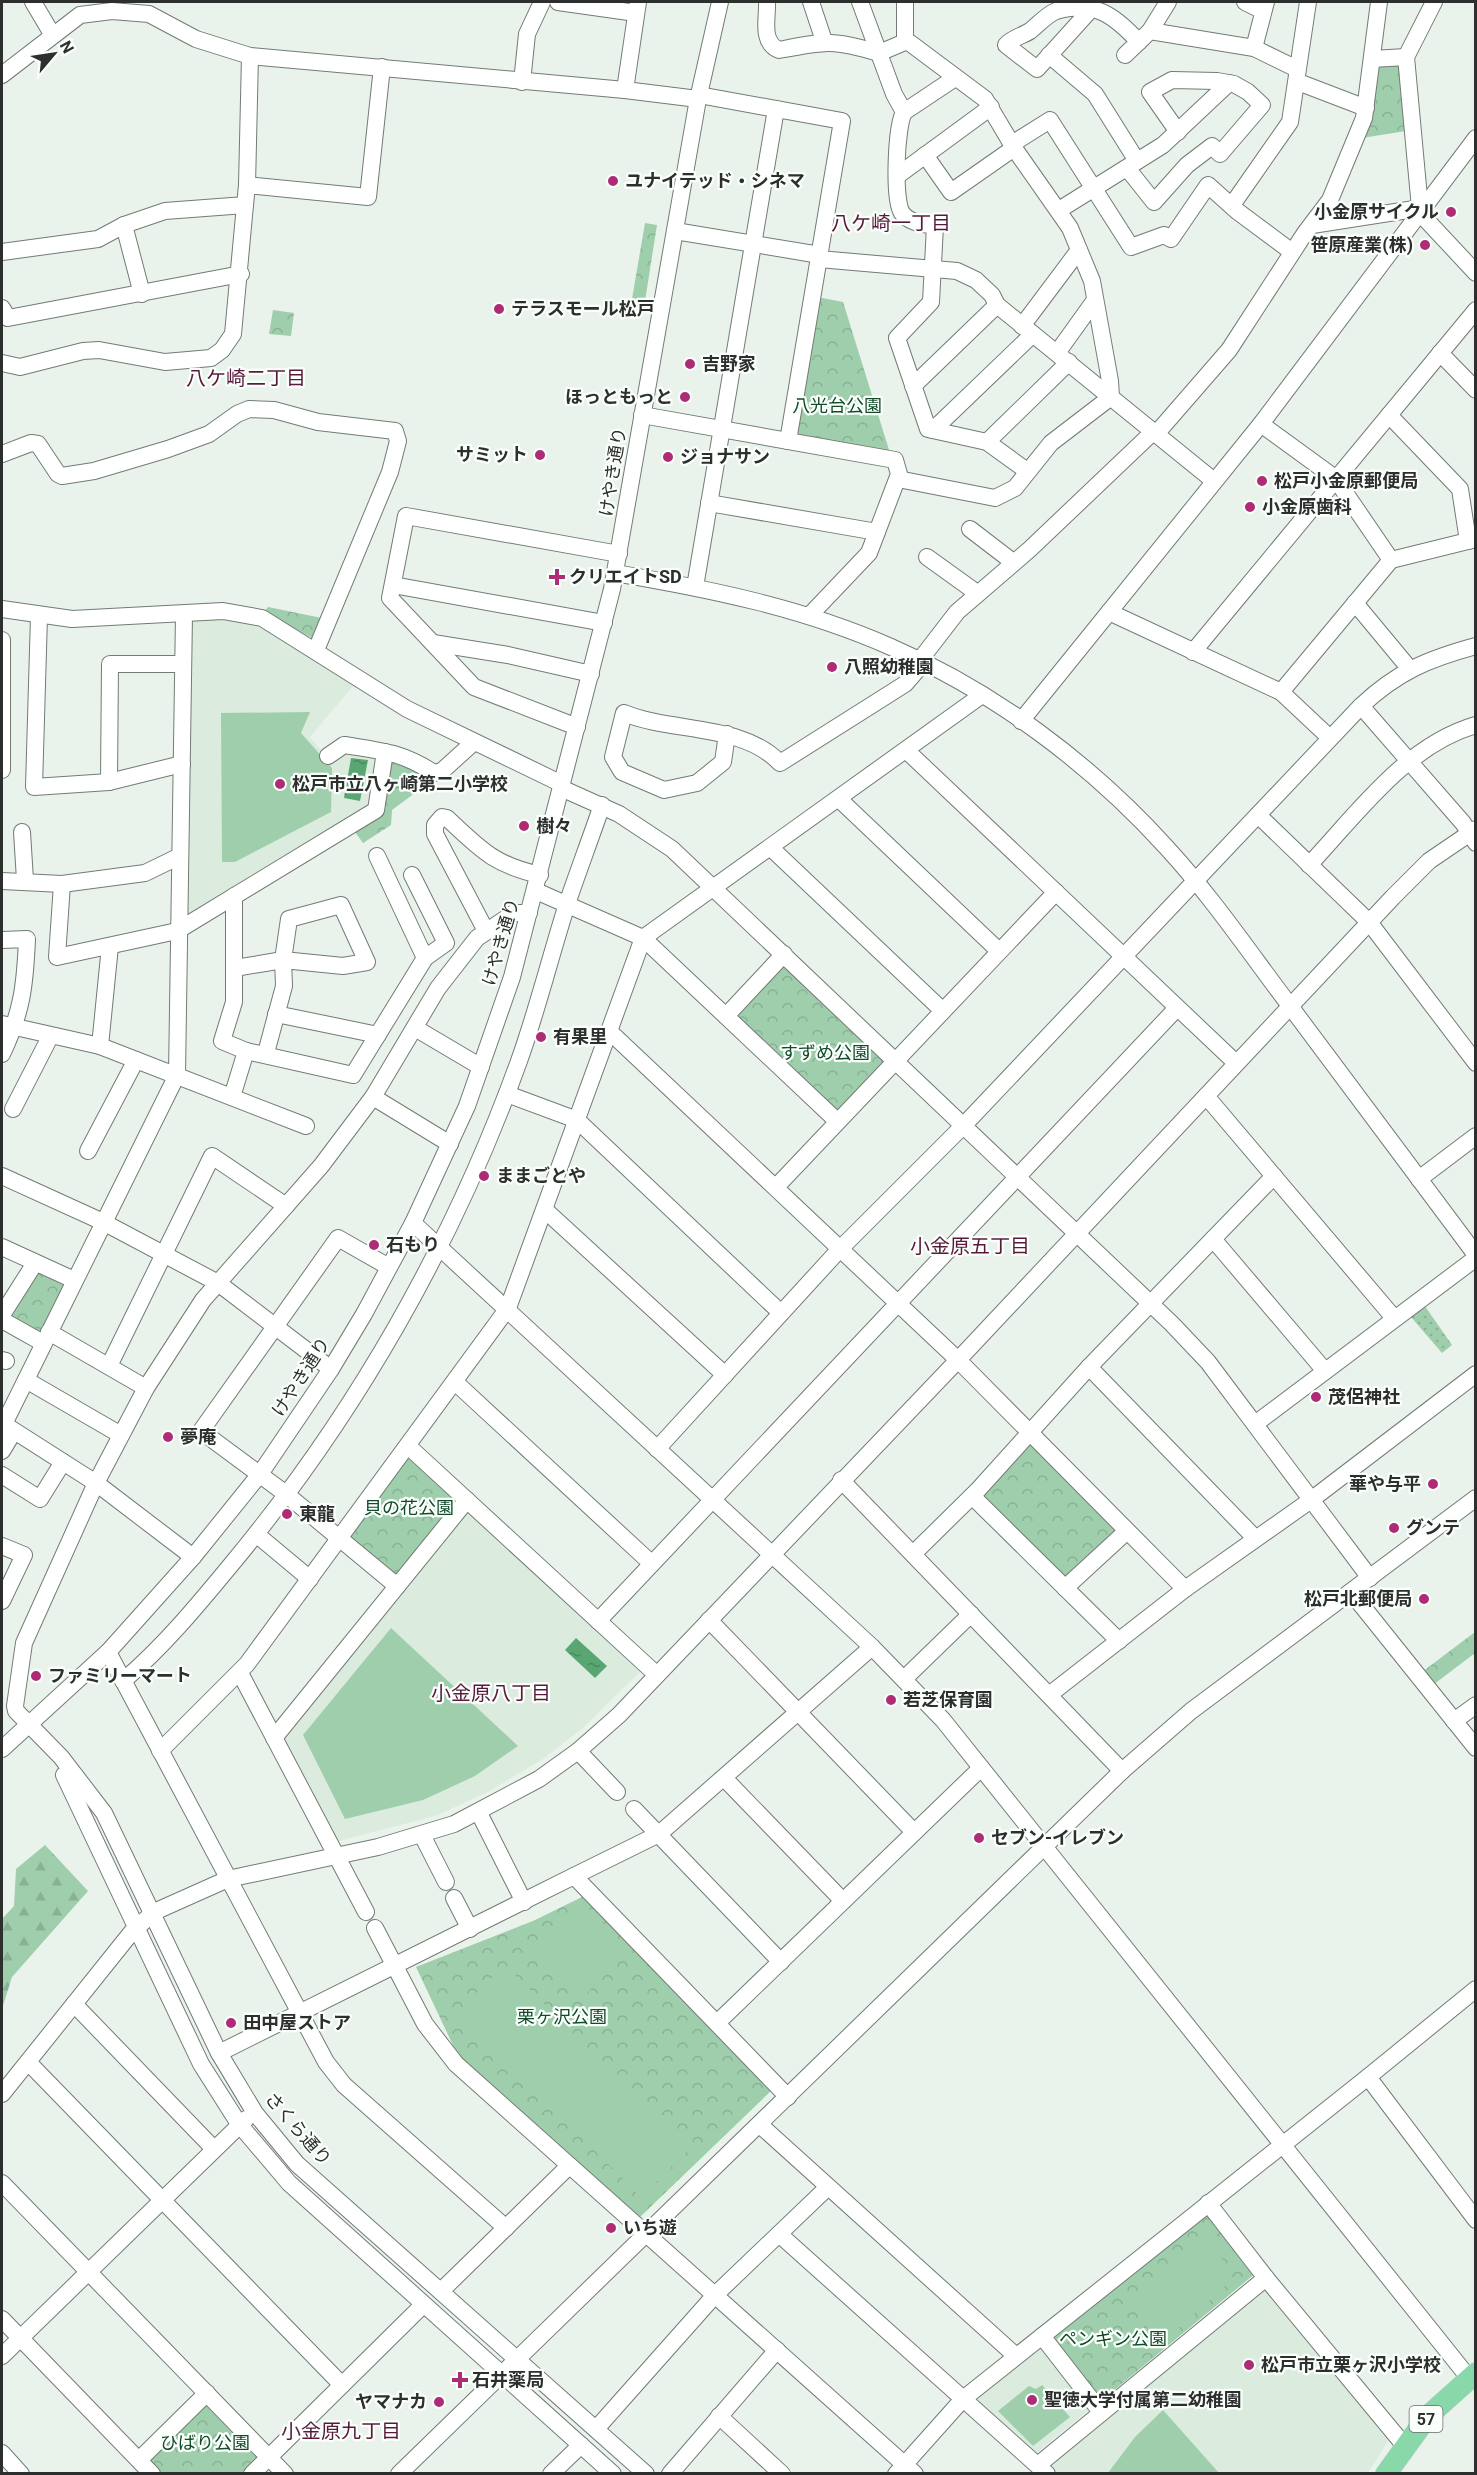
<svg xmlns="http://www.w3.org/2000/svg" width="1477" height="2475" viewBox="0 0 1477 2475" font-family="Roboto,'Noto Sans JP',sans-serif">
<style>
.built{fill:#dbecdf}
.grass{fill:url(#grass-dots)}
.forest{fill:url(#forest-firs)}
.park{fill:url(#park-crowns)}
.pitch{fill:#9fceac}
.water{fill:url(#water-ripples)}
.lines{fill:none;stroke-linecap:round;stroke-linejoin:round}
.minor-casing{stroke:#727b74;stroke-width:18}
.major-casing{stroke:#d1d1d1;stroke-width:22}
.minor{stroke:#fff;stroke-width:16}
.major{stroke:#88d8a9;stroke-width:21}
.poi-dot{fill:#ae2c76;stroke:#fbfffc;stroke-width:2}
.labels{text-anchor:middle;stroke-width:4.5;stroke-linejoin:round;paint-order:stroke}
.shield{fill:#fbfffc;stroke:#6a6d6b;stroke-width:1.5}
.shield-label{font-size:16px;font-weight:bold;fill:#2c2f2d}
.poi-label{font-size:18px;font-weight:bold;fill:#2c2f2d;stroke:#fbfffc;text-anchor:start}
.park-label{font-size:18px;fill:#114b29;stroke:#fbfffc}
.street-label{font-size:18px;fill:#2c2f2d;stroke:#fbfffc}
.neighbourhood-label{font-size:20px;fill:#58193b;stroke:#fbfffc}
</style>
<defs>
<pattern id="grass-dots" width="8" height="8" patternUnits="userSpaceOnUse" patternTransform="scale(1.5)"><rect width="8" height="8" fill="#9fceac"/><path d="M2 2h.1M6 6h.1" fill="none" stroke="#89b194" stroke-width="1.8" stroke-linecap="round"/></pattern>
<pattern id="forest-firs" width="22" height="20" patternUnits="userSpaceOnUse" patternTransform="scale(1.5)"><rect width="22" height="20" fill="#9fceac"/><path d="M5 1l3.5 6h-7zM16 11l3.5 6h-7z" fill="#89b194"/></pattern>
<pattern id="park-crowns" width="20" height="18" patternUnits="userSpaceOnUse" patternTransform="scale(1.5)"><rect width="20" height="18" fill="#9fceac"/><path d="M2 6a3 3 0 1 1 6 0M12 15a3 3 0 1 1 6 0" fill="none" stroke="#89b194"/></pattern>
<pattern id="water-ripples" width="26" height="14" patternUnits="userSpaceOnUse" patternTransform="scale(1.5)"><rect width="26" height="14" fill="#5aa673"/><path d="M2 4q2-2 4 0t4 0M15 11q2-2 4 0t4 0" fill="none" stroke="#4b885f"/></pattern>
</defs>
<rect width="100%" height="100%" fill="#e9f3ec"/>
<g class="built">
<polygon points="190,618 221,619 268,627 355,684 310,737 329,759 344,748 377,753 370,808 188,919 183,917"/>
<polygon points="465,1509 643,1669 584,1727 543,1759 486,1793 435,1816 335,1842 281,1736"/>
<polygon points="1268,2286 1388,2441 1368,2473 1057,2474 1050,2467 1052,2460"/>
<polygon points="1040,2346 1091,2408 1038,2452 1031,2451 977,2404 976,2397"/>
</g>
<polygon class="grass" points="1420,1299 1452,1345 1442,1353 1405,1310"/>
<polygon class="forest" points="45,1845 88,1891 12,1977 2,2009 2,1919 14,1906 16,1869"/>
<g class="park">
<polygon points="1375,64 1402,64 1406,131 1362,138"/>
<polygon points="645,223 657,225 645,301 632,299"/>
<polygon points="817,297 843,302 890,453 798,437 795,433"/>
<polygon points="273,310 294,313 291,336 269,334"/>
<polygon points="268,607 322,618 312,638 264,612"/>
<polygon points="392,763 413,769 424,779 419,790 392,810 391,825 363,843 355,832 380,816"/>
<polygon points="782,963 886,1063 840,1112 735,1018"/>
<polygon points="38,1272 65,1286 43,1335 9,1317"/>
<polygon points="1030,1435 1121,1524 1065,1581 977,1491"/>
<polygon points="405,1456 411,1456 459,1502 395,1577 349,1539"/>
<polygon points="1475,1632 1475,1653 1433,1685 1422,1672"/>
<polygon points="582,1897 773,2089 640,2217 459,2058 416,1967 533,1921"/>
<polygon points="1205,2214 1212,2215 1257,2272 1101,2401 1051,2336"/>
<polygon points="208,2401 259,2458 243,2473 160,2474 148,2461"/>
</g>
<g class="pitch">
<polygon points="310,712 301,733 332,768 331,812 235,862 222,862 221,713"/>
<polygon points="391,1628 518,1746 475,1776 423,1800 345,1819 303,1735"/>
<polygon points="585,1905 630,1951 583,1997 538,1951"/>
<polygon points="505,1965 689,2149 641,2197 457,2012"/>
<polygon points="1205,2239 1230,2268 1232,2280 1161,2344 1129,2304"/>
<polygon points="1042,2385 1070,2417 1033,2446 998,2411 1029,2386 1036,2389"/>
<polygon points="1163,2410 1219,2473 1108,2473 1135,2437"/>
</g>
<g class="water">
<polygon points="351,758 368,760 360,801 344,798"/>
<polygon points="576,1638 607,1666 595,1678 565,1650"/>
</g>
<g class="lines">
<g class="minor-casing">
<g id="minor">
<polyline points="33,2 52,34"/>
<polyline points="558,2 636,13"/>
<path d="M 767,2 C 768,17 760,42 779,50 C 825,41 833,39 879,53 L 905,42"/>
<polyline points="811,2 824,41"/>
<path d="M 860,2 L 894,94 L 904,112 C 896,127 893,199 902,213 C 909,223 924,224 935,226 L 931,302 L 897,338 L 928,429 L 987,442 L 1027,471"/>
<polyline points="1245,2 1263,11"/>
<path d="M 1093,7 L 1037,69 L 1006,45 C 1012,38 1022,36 1030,31 C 1038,25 1046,15 1056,11 C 1094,0 1114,15 1139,42"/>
<polyline points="1150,31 1254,48 1297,69"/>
<polyline points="1254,48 1266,2"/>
<polyline points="1049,55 1095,94 1137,161"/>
<polyline points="1125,55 1150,31 1168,2"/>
<polyline points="1372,59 1406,57"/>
<polyline points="2,75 80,15 112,11 149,14 196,39 250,56 625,90 698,99"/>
<polyline points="522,82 527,34 542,2"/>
<polyline points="1298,82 1366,108"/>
<polyline points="625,90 638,2"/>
<polyline points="699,95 842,121 788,441"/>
<polyline points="904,112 955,78"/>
<polyline points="1012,144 1050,120 1131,247 1164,235 1171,239 1208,185 1237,211 1292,252"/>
<polyline points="925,155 951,192 1014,148"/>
<polyline points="1127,168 1154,202 1187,165 1212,146 1220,154 1262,105 1248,92 1234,84 1217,81 1172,80 1150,92 1178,132"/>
<polyline points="897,176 991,107"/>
<polyline points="247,185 250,56"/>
<polyline points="1232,205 1290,122 1308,2"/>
<polyline points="1420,208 1406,57 1434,2"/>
<polyline points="1059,210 1163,145 1229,83"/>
<polyline points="1418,211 1476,273"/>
<polyline points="124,225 142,294"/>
<polyline points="1312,225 1421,208"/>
<polyline points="675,231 820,255"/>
<polyline points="2,252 98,239 124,225 165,211 245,205 247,185 368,197 382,67"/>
<polyline points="819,259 957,271 976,280 992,295 997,305 1214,481"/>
<polyline points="2,308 8,318 241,274"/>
<polyline points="1022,326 1079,250"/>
<polyline points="1057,353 1095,300"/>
<polyline points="1440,353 1476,390"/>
<polyline points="2,363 20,367 83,351 99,350 165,362 211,358 222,350 233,334 245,205"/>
<polyline points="913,386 997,305"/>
<polyline points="642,415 895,460 899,474 869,553 810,615"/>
<polyline points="1389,415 1460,489 1468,541"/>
<polyline points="1261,424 1335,478 1391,560 1281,692"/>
<polyline points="933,430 1033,334"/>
<polyline points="1156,434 1229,350 1305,233 1330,200 1364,118 1379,2"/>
<polyline points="987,442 1069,362"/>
<polyline points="2,454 31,443 38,444 58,474 62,476 94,471 168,449 209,434 237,414 249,409 274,410 318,422 395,431 398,441 390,472 316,650"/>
<polyline points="898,479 995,498 1015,488 1051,443 1111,397 1110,381 1092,281 1070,228 1014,148 985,99 910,43 905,42 905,2"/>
<polyline points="709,503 877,532"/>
<polyline points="970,529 1013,562"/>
<polyline points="927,557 977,593"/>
<polyline points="1391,560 1476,539"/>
<path d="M 615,573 C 710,589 803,608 891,647 C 995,692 1091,764 1167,848 C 1212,897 1250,953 1290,1006 C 1352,1089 1414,1172 1476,1255"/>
<polyline points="393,585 604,623"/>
<polyline points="695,587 776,109"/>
<polyline points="1355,603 1409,668"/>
<polyline points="2,609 72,619 223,611 262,618 407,709 562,784"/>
<polyline points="1109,612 1281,692 1330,738"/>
<polyline points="39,616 34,787 109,782 182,764"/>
<polyline points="2,640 2,770"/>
<polyline points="433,643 508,655 591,674"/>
<polyline points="1193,652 1476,310"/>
<polyline points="920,660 957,612 1030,549 1153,432"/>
<polyline points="1361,706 1463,823 1476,843"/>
<polyline points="1021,721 1261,424 1476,138"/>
<polyline points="577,727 474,687 390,598 406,516 619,554"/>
<path d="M 727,734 L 723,762 L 697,783 L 664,790 L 622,772 L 613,757 L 624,713 C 672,733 742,723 780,763 L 905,684 L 924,662"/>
<polyline points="907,751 1236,1063"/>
<path d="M 328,756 L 344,745 C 382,751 402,752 434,773 L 442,771 L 474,742"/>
<polyline points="109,782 110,664 183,664"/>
<polyline points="561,788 619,814 672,849 1172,1324 1208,1362 1370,1578"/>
<polyline points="839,799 999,951"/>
<polyline points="1258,815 1369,922 1476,1063"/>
<polyline points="22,832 25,880"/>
<polyline points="771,848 943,1011"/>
<polyline points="377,856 425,958"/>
<path d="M 1309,865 C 1357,814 1406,745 1476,725"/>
<polyline points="2,881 62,884 145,873 180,856"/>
<polyline points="62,884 57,957 177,931 376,810 385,752"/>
<polyline points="536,891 643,938 837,1121"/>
<polyline points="529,913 514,913 477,938 438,988 373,1097 321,1166 203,1300 146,1388 96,1483 24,1643 15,1706 16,1711 61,1757 104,1813 219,2053 255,2113 297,2164 646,2474"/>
<path d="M 486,931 L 435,834 L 435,825 L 442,817 L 447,818 C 480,849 494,865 540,875"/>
<path d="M 2,940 L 27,939 C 25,986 22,1012 2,1054"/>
<polyline points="235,968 283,960 343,966 367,962 341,905 289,919 283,960 284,986 266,1053"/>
<polyline points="276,1014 378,1035"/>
<polyline points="726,1016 784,954"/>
<polyline points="2,1024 100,1046 306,1126"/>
<polyline points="415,1028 481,1067"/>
<polyline points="609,1031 958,1360 1185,1589"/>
<polyline points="100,1046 110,946"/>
<polyline points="246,1051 353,1075 425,958 446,943 412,875"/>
<polyline points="507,1094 577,1120 781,1313"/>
<polyline points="1206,1096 1394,1318"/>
<polyline points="232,1097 246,1051 222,1041 234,1002 234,896"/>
<polyline points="373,1097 450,1144"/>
<polyline points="13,1109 50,1037"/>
<polyline points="88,1151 136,1060"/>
<polyline points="2,1176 103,1222 218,1283 331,1369"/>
<polyline points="1419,1179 1476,1136"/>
<polyline points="776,1187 1056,892"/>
<polyline points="545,1210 725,1375"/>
<polyline points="413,1223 872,1647 943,1720 1469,2378"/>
<polyline points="1213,1239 1325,1371"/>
<polyline points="2,1247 74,1280"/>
<polyline points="389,1267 338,1238 201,1431 286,1494 397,1586"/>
<polyline points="2,1315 35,1263"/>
<polyline points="2,1320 43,1343"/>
<polyline points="49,1332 146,1388"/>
<polyline points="2,1360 6,1361"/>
<polyline points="109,1366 212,1156 286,1206"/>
<polyline points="1089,1367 1255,1538"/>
<polyline points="26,1380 121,1435"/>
<polyline points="455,1382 651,1563"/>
<polyline points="2,1423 96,1483 193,1557"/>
<polyline points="4,1424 177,1075 184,614"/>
<polyline points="1255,1424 1476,1258"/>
<polyline points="408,1446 657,1675"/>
<path d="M 657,1449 L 839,1250 L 964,1125 L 1361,706 C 1397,672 1428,659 1476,646"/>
<polyline points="2,1451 14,1431"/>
<polyline points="2,1475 40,1499 63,1462"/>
<polyline points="841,1480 1122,1771"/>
<polyline points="972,1496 1119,1641"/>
<polyline points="256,1534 310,1579"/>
<polyline points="2,1546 24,1555 2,1601"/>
<polyline points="913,1554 977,1491 1089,1367 1274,1176"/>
<polyline points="1065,1588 1127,1531"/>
<polyline points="1351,1592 1476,1748"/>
<polyline points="709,1620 914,1832"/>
<polyline points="598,1621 1177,1008"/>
<polyline points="108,1652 326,2062 344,2085 506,2228"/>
<polyline points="240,1673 366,1912"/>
<polyline points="905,1678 971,1614"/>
<path d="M 123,1681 C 163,1647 197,1606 230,1566 C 355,1416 453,1244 519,1061 C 538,1008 551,954 568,901 C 579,869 591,837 602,805"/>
<polyline points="1049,1695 1185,1589 1311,1500 1476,1374"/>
<polyline points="1454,1721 1476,1705"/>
<polyline points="274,1738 467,1500"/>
<polyline points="2,1749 108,1652 193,1557 260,1474 331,1369 364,1314 413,1223 467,1106 512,977 612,589 698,99 720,2"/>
<polyline points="160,1751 247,1664 508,1308 643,938 982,695"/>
<polyline points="578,1751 617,1792"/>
<polyline points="64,1775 201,2064 239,2124 289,2183 613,2474"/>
<polyline points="724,1778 843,1901"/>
<polyline points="634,1809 781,1962"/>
<polyline points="479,1813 524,1902"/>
<polyline points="422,1835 446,1882"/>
<polyline points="574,1876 659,1834 872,1647"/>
<polyline points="454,1898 470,1929"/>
<polyline points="375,1928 425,2024 456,2064 915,2474"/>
<polyline points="74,2004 214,2149"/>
<polyline points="717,2023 981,1768"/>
<polyline points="219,2053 574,1876 788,2097"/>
<polyline points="28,2062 342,2385"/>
<polyline points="1368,2077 1476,2220"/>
<polyline points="2,2094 131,1933 154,1912 228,1879 378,1847 454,1824 539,1779 578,1751 619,1715 958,1360 1393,897 1429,861 1476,829"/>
<polyline points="760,2125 1016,2356"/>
<polyline points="2,2183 285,2474"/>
<polyline points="779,2234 1047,2474"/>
<polyline points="1266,2278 1404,2445"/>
<polyline points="441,2291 569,2166"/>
<polyline points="2,2319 152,2474"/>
<polyline points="1042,2336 1101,2412"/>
<polyline points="2,2356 246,2119"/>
<polyline points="719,2416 782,2474"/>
<polyline points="596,2429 715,2295 828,2187"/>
<polyline points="2,2453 21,2474"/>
<polyline points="139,2460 207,2393"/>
<polyline points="1038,2465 1266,2278 1208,2203"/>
<polyline points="252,2474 423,2305"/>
<polyline points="399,2474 1122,1771 1191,1711 1476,1498"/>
<polyline points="551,2474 581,2445"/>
<polyline points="670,2474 777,2350"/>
<polyline points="896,2474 963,2399 1368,2077 1476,1989"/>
</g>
</g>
<g class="major-casing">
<polyline id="major" points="1386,2474 1428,2416 1476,2373"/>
</g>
<use href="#minor" class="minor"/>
<use href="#major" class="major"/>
</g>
<g class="poi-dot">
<circle cx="613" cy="181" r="6"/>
<circle cx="1451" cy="212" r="6"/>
<circle cx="1425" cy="245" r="6"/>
<circle cx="499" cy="309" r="6"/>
<circle cx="690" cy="364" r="6"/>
<circle cx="685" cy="397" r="6"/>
<circle cx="540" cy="455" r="6"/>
<circle cx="668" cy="457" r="6"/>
<circle cx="1262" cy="481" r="6"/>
<circle cx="1250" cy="507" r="6"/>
<path d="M554 568h6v6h6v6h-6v6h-6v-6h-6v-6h6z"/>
<circle cx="832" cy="667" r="6"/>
<circle cx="280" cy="784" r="6"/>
<circle cx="524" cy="826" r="6"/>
<circle cx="541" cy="1037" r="6"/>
<circle cx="484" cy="1176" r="6"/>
<circle cx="374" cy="1245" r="6"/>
<circle cx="1316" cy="1397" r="6"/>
<circle cx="168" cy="1437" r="6"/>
<circle cx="1433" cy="1484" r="6"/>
<circle cx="287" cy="1514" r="6"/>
<circle cx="1394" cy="1528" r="6"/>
<circle cx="1424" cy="1599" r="6"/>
<circle cx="36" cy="1676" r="6"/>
<circle cx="891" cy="1700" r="6"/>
<circle cx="979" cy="1838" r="6"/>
<circle cx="231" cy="2023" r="6"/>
<circle cx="611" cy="2228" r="6"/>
<circle cx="1249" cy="2365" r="6"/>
<path d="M457 2371h6v6h6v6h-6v6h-6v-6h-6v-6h6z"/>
<circle cx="1032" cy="2400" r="6"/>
<circle cx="439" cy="2402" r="6"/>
</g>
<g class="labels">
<rect class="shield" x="1409.5" y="2406" width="33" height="26" rx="4.5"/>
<g class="shield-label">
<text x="1426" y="2425">57</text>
</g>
<g class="poi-label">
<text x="625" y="187">ユナイテッド・シネマ</text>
<text x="1439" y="218" text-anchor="end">小金原サイクル</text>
<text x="1413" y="251" text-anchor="end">笹原産業(株)</text>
<text x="511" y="315">テラスモール松戸</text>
<text x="702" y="370">吉野家</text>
<text x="673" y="403" text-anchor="end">ほっともっと</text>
<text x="528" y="461" text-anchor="end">サミット</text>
<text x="680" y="463">ジョナサン</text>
<text x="1274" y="487">松戸小金原郵便局</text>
<text x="1262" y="513">小金原歯科</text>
<text x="569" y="583">クリエイトSD</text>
<text x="844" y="673">八照幼稚園</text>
<text x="292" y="790">松戸市立八ヶ崎第二小学校</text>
<text x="536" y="832">樹々</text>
<text x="553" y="1043">有果里</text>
<text x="496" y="1182">ままごとや</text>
<text x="386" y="1251">石もり</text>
<text x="1328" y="1403">茂侶神社</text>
<text x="180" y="1443">夢庵</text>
<text x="1421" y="1490" text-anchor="end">華や与平</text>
<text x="299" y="1520">東龍</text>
<text x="1406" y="1534">グンテ</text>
<text x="1412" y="1605" text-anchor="end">松戸北郵便局</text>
<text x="48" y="1682">ファミリーマート</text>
<text x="903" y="1706">若芝保育園</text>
<text x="991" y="1844">セブン-イレブン</text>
<text x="243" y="2029">田中屋ストア</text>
<text x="623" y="2234">いち遊</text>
<text x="1261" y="2371">松戸市立栗ヶ沢小学校</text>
<text x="472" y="2386">石井薬局</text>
<text x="1044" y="2406">聖徳大学付属第二幼稚園</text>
<text x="427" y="2408" text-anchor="end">ヤマナカ</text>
</g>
<g class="park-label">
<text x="837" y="412">八光台公園</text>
<text x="825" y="1059">すずめ公園</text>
<text x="409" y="1514">貝の花公園</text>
<text x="562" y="2023">栗ヶ沢公園</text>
<text x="1113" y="2345">ペンギン公園</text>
<text x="205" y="2449">ひばり公園</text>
</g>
<g class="street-label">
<text transform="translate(613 472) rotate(-81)" y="6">けやき通り</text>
<text transform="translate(501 942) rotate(-74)" y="6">けやき通り</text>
<text transform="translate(301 1377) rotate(-57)" y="6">けやき通り</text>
<text transform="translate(298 2129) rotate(49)" y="6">さくら通り</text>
</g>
<g class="neighbourhood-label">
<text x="891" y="230">八ケ崎一丁目</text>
<text x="246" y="385">八ケ崎二丁目</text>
<text x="970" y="1253">小金原五丁目</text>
<text x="491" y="1700">小金原八丁目</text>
<text x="341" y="2438">小金原九丁目</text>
</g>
</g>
<rect width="1477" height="2475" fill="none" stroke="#2c2f2d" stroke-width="6"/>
<g transform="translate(54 54) rotate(61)" stroke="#fbfffc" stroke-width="4.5" paint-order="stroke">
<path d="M0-4.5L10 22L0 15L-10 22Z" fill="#2c2f2d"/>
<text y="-9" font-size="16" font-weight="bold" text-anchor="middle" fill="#2c2f2d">N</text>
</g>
</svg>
